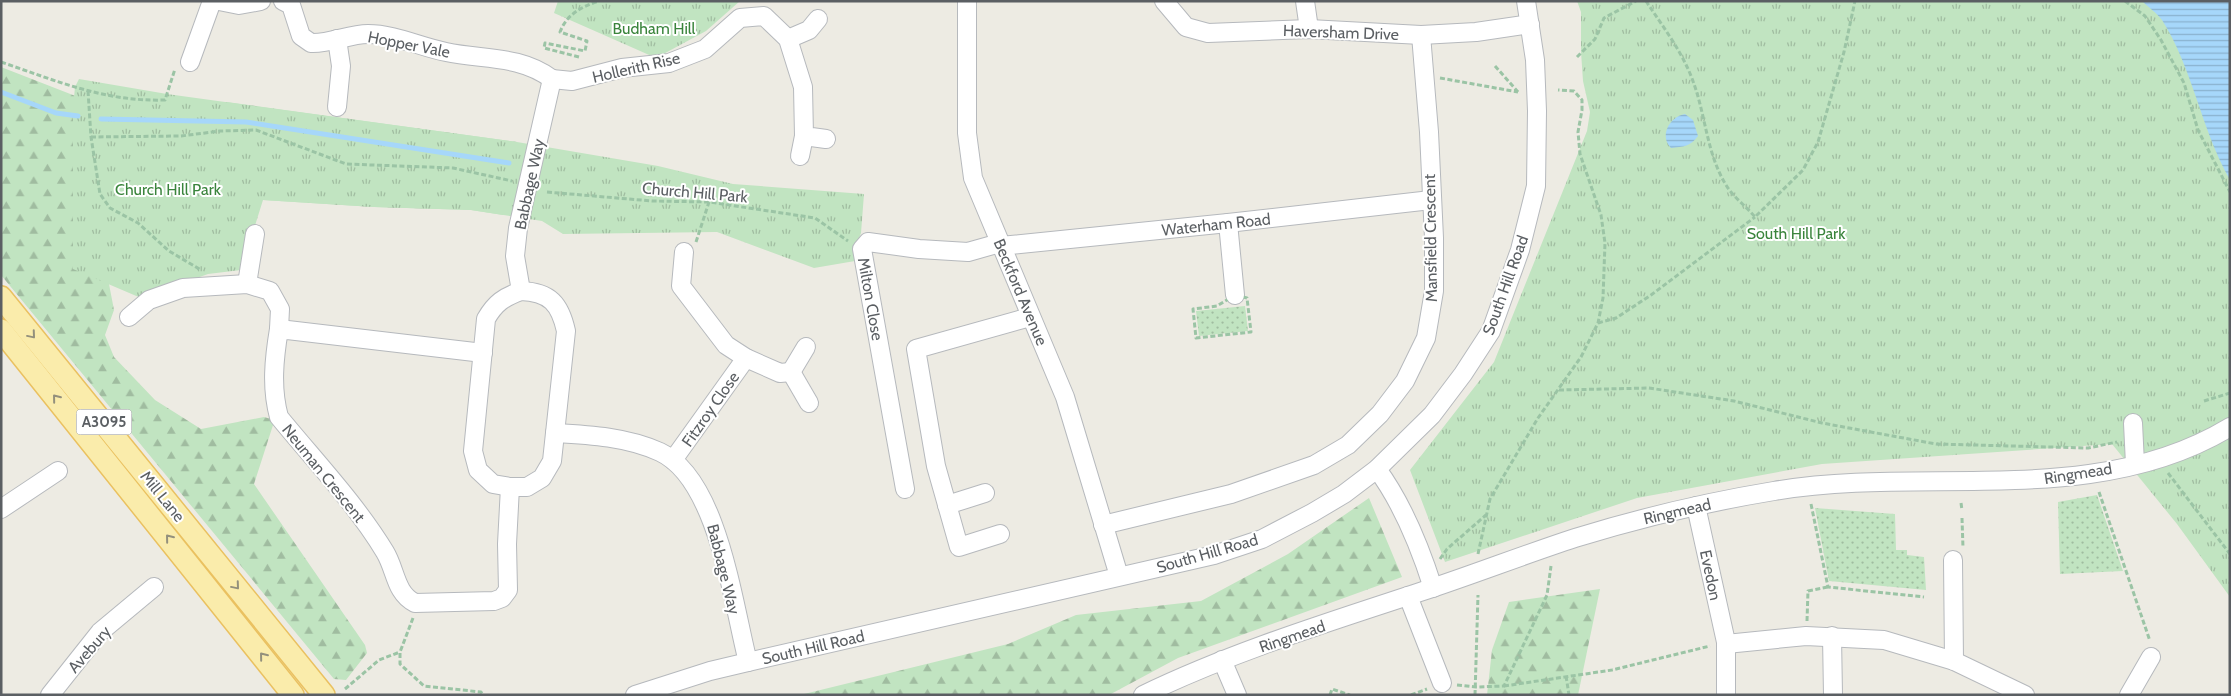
<svg xmlns="http://www.w3.org/2000/svg" width="2231" height="696" viewBox="0 0 2231 696" font-family="Cabin,sans-serif">
<style>
.grass{fill:url(#grass-dots)}
.forest{fill:url(#forest-firs)}
.park{fill:url(#park-tufts)}
.water{fill:url(#water-rules)}
.lines{fill:none;stroke-linecap:round;stroke-linejoin:round}
.stream{stroke:#a6d7fa;stroke-width:5}
.minor-casing{stroke:#b6b9bd;stroke-width:20}
.major-casing{stroke:#eac160;stroke-width:24}
.path{stroke:#9bc4a5;stroke-width:3;stroke-dasharray:5 2.5;stroke-linecap:butt}
.minor{stroke:#fff;stroke-width:18}
.major{stroke:#faecab;stroke-width:21}
.oneway{stroke:#93907c}
.labels{text-anchor:middle;stroke-width:4;stroke-linejoin:round;paint-order:stroke}
.shield{fill:#fff;stroke:#8c8f92;stroke-width:1}
.shield-label{font-size:15px;font-weight:bold;fill:#5b5f63}
.park-label{font-size:16px;fill:#3a843c;stroke:#fff}
.street-label{font-size:16px;fill:#5b5f63;stroke:#fff}
</style>
<defs>
<pattern id="grass-dots" width="8" height="8" patternUnits="userSpaceOnUse" patternTransform="scale(1.25)"><rect width="8" height="8" fill="#c1e4c1"/><path d="M2 2h.1M6 6h.1" fill="none" stroke="#a0bca0" stroke-width="1.8" stroke-linecap="round"/></pattern>
<pattern id="forest-firs" width="22" height="20" patternUnits="userSpaceOnUse" patternTransform="scale(1.25)"><rect width="22" height="20" fill="#c1e4c1"/><path d="M5 1l3.5 6h-7zM16 11l3.5 6h-7z" fill="#a0bca0"/></pattern>
<pattern id="park-tufts" width="24" height="20" patternUnits="userSpaceOnUse" patternTransform="scale(1.25)"><rect width="24" height="20" fill="#c1e4c1"/><path d="M3 7l-1-3M5 7V3M7 7l1-3M15 17l-1-3M17 17v-4M19 17l1-3" fill="none" stroke="#a0bca0"/></pattern>
<pattern id="water-rules" width="6" height="5" patternUnits="userSpaceOnUse" patternTransform="scale(1.25)"><rect width="6" height="5" fill="#a6d7fa"/><path d="M0 2.5h6" fill="none" stroke="#8ab2ce"/></pattern>
</defs>
<rect width="100%" height="100%" fill="#edebe3"/>
<g class="grass">
<polygon points="1245,306 1248,331 1199,336 1196,311"/>
<polygon points="2097,495 2123,571 2060,574 2058,502"/>
<polygon points="1815,508 1895,514 1896,550 1907,550 1907,555 1924,557 1926,590 1829,581"/>
</g>
<g class="forest">
<polygon points="1,67 96,104 227,102 517,142 503,215 471,210 374,207 263,200 98,266 109,284 114,310 105,335 114,357 155,400 201,429 264,417 271,419 274,422 254,484 365,645 367,653 346,680 334,679 1,275"/>
<polygon points="1369,498 1402,577 1178,658 1109,695 800,695 1008,644 1076,615 1201,601 1288,554"/>
<polygon points="1600,589 1578,695 1487,695 1492,650 1509,602"/>
</g>
<g class="park">
<polygon points="558,1 740,1 706,31 656,58 554,13"/>
<polygon points="1577,1 2230,1 2230,597 2177,524 2112,444 1822,464 1637,498 1445,562 1410,470 1494,362 1587,131 1590,112 1583,81 1581,52 1581,12"/>
<polygon points="79,79 167,94 517,142 658,166 733,184 864,194 861,233 856,246 855,261 814,268 717,232 563,234 542,221 471,210 374,207 263,200 241,270 208,274 141,298 73,269 73,108 75,87"/>
</g>
<g class="water">
<path d="M 2142,1 L 2230,1 L 2230,180 C 2201,129 2193,69 2162,20 C 2157,13 2148,7 2142,1 Z"/>
<path d="M 1685,114 L 1693,120 L 1698,136 C 1691,146 1683,147 1671,148 C 1659,136 1669,117 1685,114 Z"/>
</g>
<g class="lines">
<g class="stream">
<polyline points="1,92 56,113 78,116"/>
<polyline points="101,119 246,122 509,163"/>
</g>
<g class="minor-casing">
<g id="minor">
<polyline points="219,1 239,5 261,1"/>
<path d="M 283,1 L 291,5 L 301,36 L 311,43 C 330,44 349,34 368,34 C 394,34 421,47 446,52 C 483,60 520,55 552,79"/>
<polyline points="967,1 967,133 973,178 1065,397 1119,576"/>
<polyline points="1164,1 1186,27 1208,33 1309,29 1421,35 1476,32 1530,24"/>
<polyline points="1305,1 1309,29"/>
<polyline points="788,39 809,30 818,19"/>
<polyline points="190,62 212,1"/>
<polyline points="552,79 572,81 622,68 669,63 705,49 740,18 764,16 788,39 803,87 804,136 826,139"/>
<polyline points="337,107 341,66 337,39"/>
<polyline points="800,156 804,136"/>
<polyline points="1228,223 1235,295"/>
<polyline points="1001,246 1228,223 1431,200"/>
<polyline points="684,252 681,286 726,345 746,358 780,373 791,372"/>
<polyline points="247,284 255,234"/>
<path d="M 521,291 C 550,292 560,304 566,331 L 552,461 L 542,478 L 527,487 L 510,487 L 493,484 L 478,470 L 473,451 L 486,319 C 495,303 504,297 521,291 Z"/>
<polyline points="521,291 515,256 518,228 552,79"/>
<polyline points="129,317 149,300 183,288 247,284 270,291 280,309 279,329"/>
<path d="M 483,353 L 279,329 C 274,359 271,388 279,417 C 315,461 356,504 385,552 C 396,570 395,593 415,603 L 494,601 L 502,598 L 508,590 L 507,544 L 510,487"/>
<polyline points="791,372 809,403"/>
<polyline points="791,372 806,347"/>
<polyline points="2133,423 2135,464"/>
<path d="M 555,433 C 591,435 627,437 660,452 C 718,479 733,604 748,662"/>
<polyline points="673,460 746,358"/>
<path d="M 1377,469 C 1402,503 1420,547 1433,588"/>
<polyline points="905,489 862,249 868,242 919,249 968,252 1000,243"/>
<polyline points="947,505 985,493"/>
<polyline points="1696,506 1726,642 1726,695"/>
<polyline points="1,509 58,471"/>
<polyline points="1103,525 1231,494 1314,465 1348,445 1380,414 1405,381 1426,338 1434,291 1434,238 1429,132 1421,35"/>
<polyline points="1000,534 959,547 936,466 916,349 1030,317"/>
<polyline points="1953,560 1954,661"/>
<polyline points="1408,596 1442,683"/>
<polyline points="1832,636 1833,695"/>
<polyline points="1726,644 1806,636 1884,640 1954,661 2025,695"/>
<polyline points="1222,660 1237,695"/>
<polyline points="50,695 100,632 154,587"/>
<polyline points="635,695 710,671 748,662 1214,555 1262,539 1312,513 1344,494 1377,469 1432,415 1463,374 1491,331 1520,250 1536,186 1537,111 1535,60 1526,1"/>
<path d="M 1143,695 C 1232,652 1326,623 1420,592 C 1472,575 1523,555 1575,538 C 1640,518 1707,502 1774,491 C 1923,465 2093,510 2230,427"/>
<polyline points="2129,695 2151,657"/>
</g>
</g>
<g class="major-casing">
<g id="major">
<polyline points="1,297 324,695"/>
<polyline points="1,330 293,695"/>
</g>
</g>
<g class="path">
<path d="M 1646,1 C 1663,27 1684,54 1694,84 C 1706,118 1707,154 1726,185 C 1733,197 1746,206 1755,217 L 1803,170 L 1818,142 L 1844,52 L 1855,1"/>
<polyline points="2125,1 2145,16 2161,40 2184,83 2198,130 2230,192"/>
<path d="M 579,57 L 544,48 L 545,43 L 585,51 L 587,41 L 560,32 C 567,14 581,7 599,1"/>
<polyline points="1577,57 1595,39 1604,18 1636,1"/>
<path d="M 1,62 C 57,81 105,102 165,100 L 175,69"/>
<polyline points="1495,66 1518,92"/>
<polyline points="1440,78 1518,92"/>
<polyline points="88,91 91,137 100,194 110,208 138,223 169,251 201,270"/>
<polyline points="91,137 181,136 220,131 256,130 346,164 453,168 512,181"/>
<polyline points="547,192 652,201 709,202 815,218 848,241"/>
<polyline points="696,242 709,202"/>
<polygon points="1235,295 1247,298 1251,332 1196,338 1193,309 1217,306"/>
<polyline points="1598,323 1616,318 1651,295 1755,217"/>
<polyline points="1559,390 1649,388 1734,401 1822,423 1936,444 2088,448 2117,442"/>
<polyline points="2204,401 2230,393"/>
<polyline points="2168,473 2230,554"/>
<polyline points="2099,492 2150,641"/>
<polyline points="1961,503 1962,510"/>
<polyline points="1811,504 1828,587 1924,597"/>
<polyline points="1962,518 1963,548"/>
<polyline points="1478,554 1490,499 1538,418 1581,357 1598,323 1603,298 1605,243 1601,215 1580,154 1578,132 1582,110 1582,100 1574,91 1558,90"/>
<polyline points="1440,559 1447,549 1486,515"/>
<polyline points="413,618 400,652 400,664 424,686 481,692 483,695"/>
<polyline points="1807,621 1808,591 1828,587"/>
<polyline points="1566,676 1569,695"/>
<polyline points="1457,685 1476,687 1504,686 1547,595 1551,566"/>
<polyline points="1504,686 1612,670 1710,646"/>
<polyline points="345,689 379,660 400,652"/>
<polyline points="1618,694 1618,695"/>
<polyline points="1330,695 1332,689 1350,695"/>
<polyline points="1411,695 1427,689"/>
<polyline points="1475,695 1478,595"/>
</g>
<use href="#minor" class="minor"/>
<use href="#major" class="major"/>
</g>
<defs><path id="oneway-chevron" d="M-2-3.5L2.5 0L-2 3.5" fill="none" stroke-width="1.6" stroke-linecap="round" stroke-linejoin="round" transform="scale(1.25)"/></defs>
<g class="oneway">
<use href="#oneway-chevron" transform="translate(32 335) rotate(50)"/>
<use href="#oneway-chevron" transform="translate(56 398) rotate(-129)"/>
<use href="#oneway-chevron" transform="translate(169 538) rotate(-129)"/>
<use href="#oneway-chevron" transform="translate(236 586) rotate(50)"/>
<use href="#oneway-chevron" transform="translate(263 656) rotate(-129)"/>
</g>
<g class="labels">
<rect class="shield" x="76.5" y="409.5" width="55" height="25" rx="4"/>
<g class="shield-label">
<text x="104" y="427">A3095</text>
</g>
<g class="park-label">
<text x="654" y="34">Budham Hill</text>
<text x="168" y="195">Church Hill Park</text>
<text x="1796" y="239">South Hill Park</text>
</g>
<g class="street-label">
<text transform="translate(1341 32) rotate(2)" y="6">Haversham Drive</text>
<text transform="translate(409 44) rotate(11)" y="6">Hopper Vale</text>
<text transform="translate(636 67) rotate(-13)" y="6">Hollerith Rise</text>
<text transform="translate(529 184) rotate(-78)" y="6">Babbage Way</text>
<text transform="translate(695 192) rotate(5)" y="6">Church Hill Park</text>
<text transform="translate(1216 224) rotate(-6)" y="6">Waterham Road</text>
<text transform="translate(1430 238) rotate(-91)" y="6">Mansfield Crescent</text>
<text transform="translate(1505 285) rotate(-70)" y="6">South Hill Road</text>
<text transform="translate(1021 292) rotate(67)" y="6">Beckford Avenue</text>
<text transform="translate(871 299) rotate(80)" y="6">Milton Close</text>
<text transform="translate(710 409) rotate(-55)" y="6">Fitzroy Close</text>
<text transform="translate(324 473) rotate(51)" y="6">Neuman Crescent</text>
<text transform="translate(2078 473) rotate(-9)" y="6">Ringmead</text>
<text transform="translate(163 496) rotate(51)" y="6">Mill Lane</text>
<text transform="translate(1677 511) rotate(-13)" y="6">Ringmead</text>
<text transform="translate(1207 553) rotate(-16)" y="6">South Hill Road</text>
<text transform="translate(724 569) rotate(76)" y="6">Babbage Way</text>
<text transform="translate(1711 575) rotate(78)" y="6">Evedon</text>
<text transform="translate(1292 636) rotate(-19)" y="6">Ringmead</text>
<text transform="translate(813 647) rotate(-13)" y="6">South Hill Road</text>
<text transform="translate(89 649) rotate(-49)" y="6">Avebury</text>
</g>
</g>
<rect width="2231" height="696" fill="none" stroke="#5b5f63" stroke-width="5"/>
</svg>
